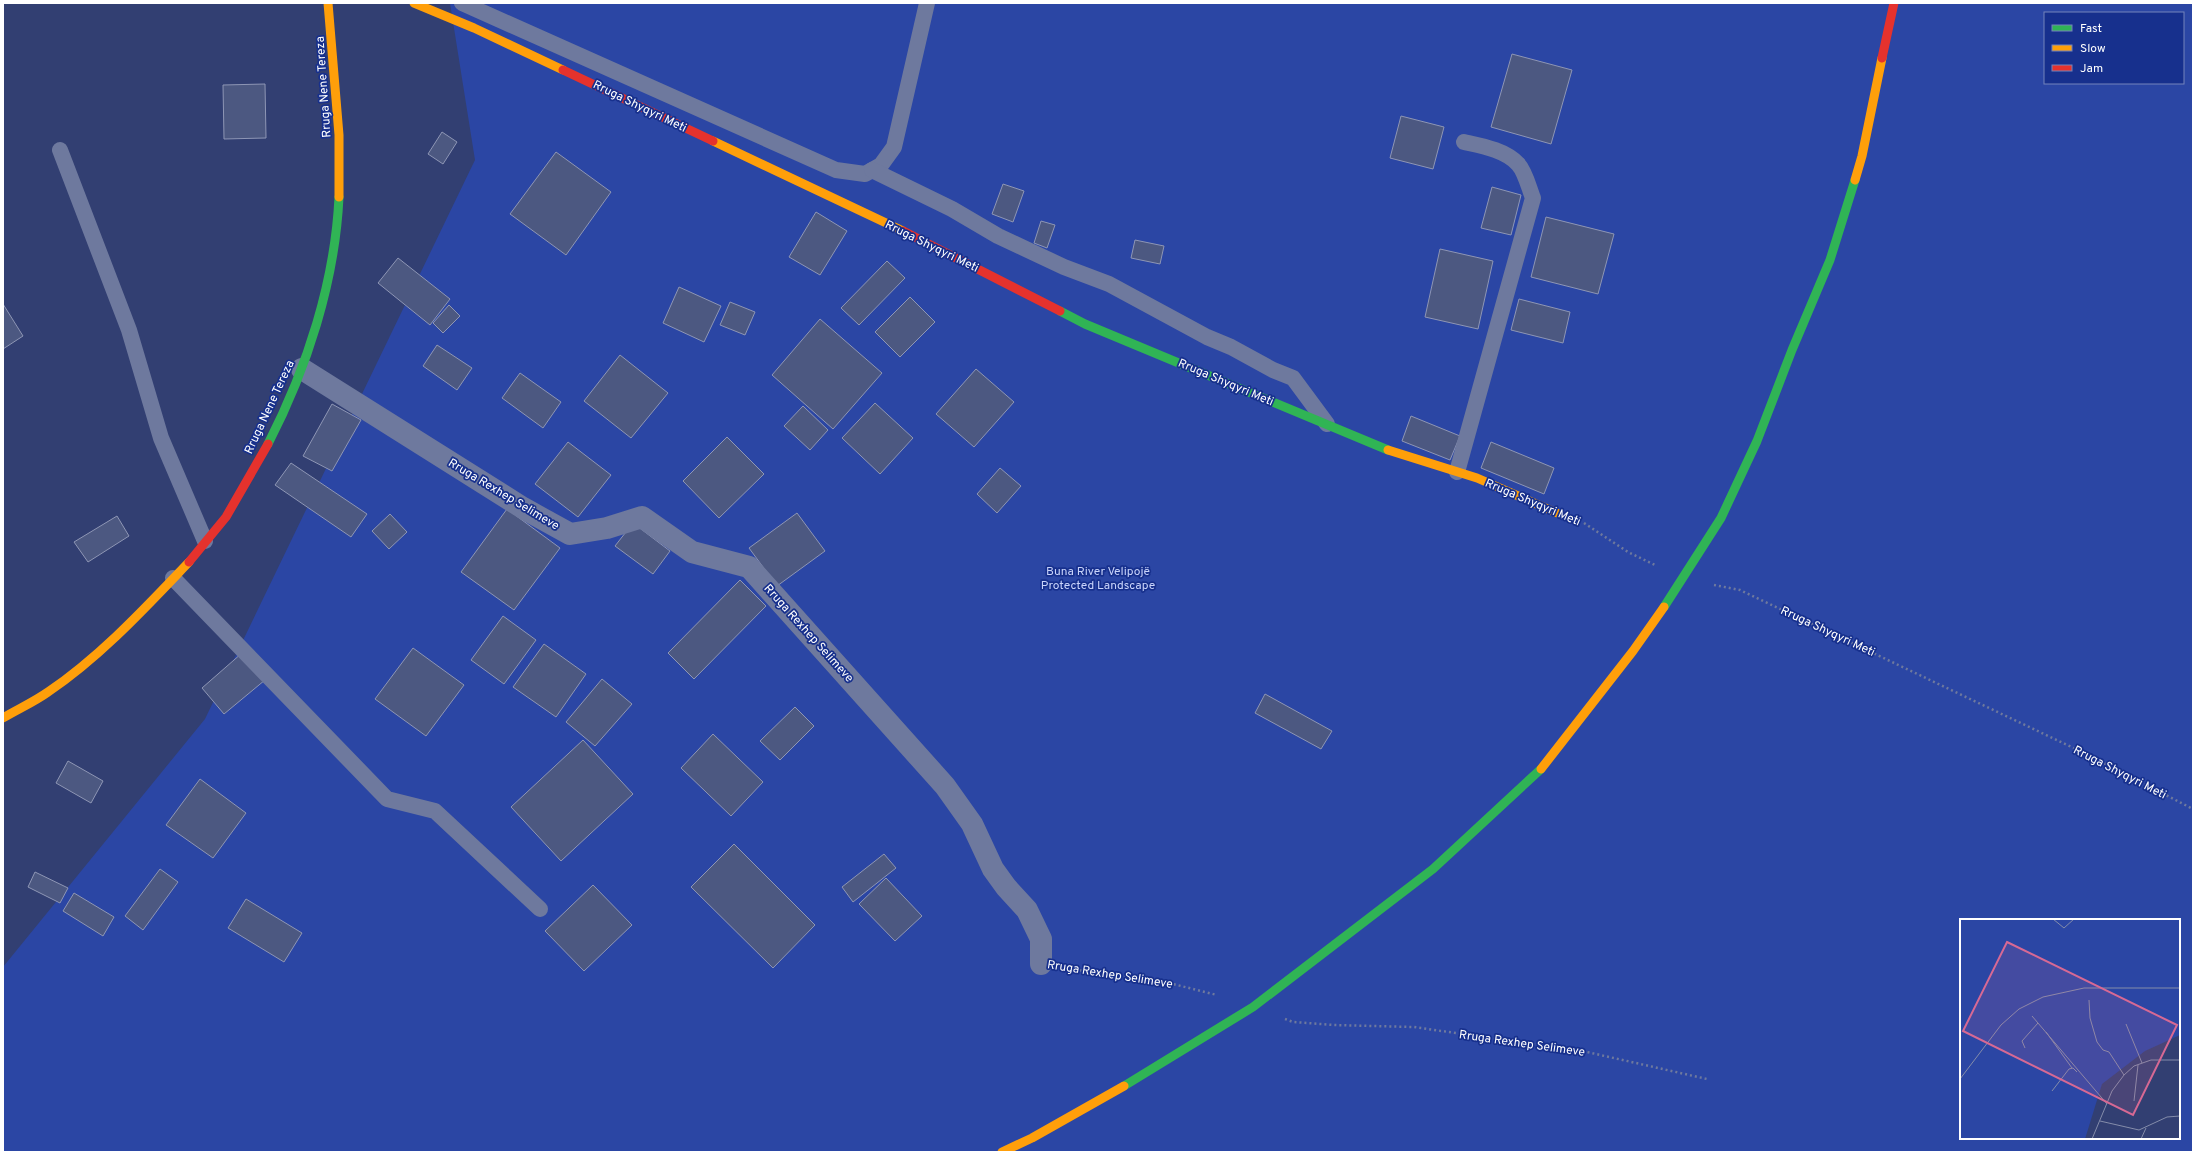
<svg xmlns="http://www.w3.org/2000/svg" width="2196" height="1155" viewBox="0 0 2196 1155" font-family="Overpass,sans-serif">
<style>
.green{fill:#2b46a4;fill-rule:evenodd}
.building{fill:#4c5881;stroke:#8e96b5}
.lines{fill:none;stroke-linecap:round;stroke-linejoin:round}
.path{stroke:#6e799e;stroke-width:2.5;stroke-dasharray:2 3;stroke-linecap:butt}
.lane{stroke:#6e799e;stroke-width:16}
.street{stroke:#6e799e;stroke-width:22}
.fast{stroke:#30b455;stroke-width:9}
.slow{stroke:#ff9f0a;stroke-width:9}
.jam{stroke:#e5322d;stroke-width:9}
.labels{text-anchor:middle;stroke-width:3.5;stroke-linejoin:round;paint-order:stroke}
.street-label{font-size:12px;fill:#fff;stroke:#17308d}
.park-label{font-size:12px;fill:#c9d4fb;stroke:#17308d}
.inset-road{fill:none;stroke:#848caa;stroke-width:1}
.view{fill:#d76994;fill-opacity:0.15;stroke:#d76994;stroke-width:2}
.inset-edge{fill:none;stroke:#fff;stroke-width:2}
</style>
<rect width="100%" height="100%" fill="#323f72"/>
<path class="green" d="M 450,3 L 2193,3 L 2193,1152 L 3,1152 L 3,967 L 205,719 L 475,160 ZM 2045,13 L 2183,13 L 2183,83 L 2045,83 ZM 1961,920 L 2179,920 L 2179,1138 L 1961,1138 Z"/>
<g class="building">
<polygon points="1512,54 1572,70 1551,144 1491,127"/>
<polygon points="265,84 266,138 224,139 223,85"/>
<polygon points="1401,116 1444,127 1433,169 1390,158"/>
<polygon points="442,132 457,142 443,164 428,154"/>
<polygon points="556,152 611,192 566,255 510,214"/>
<polygon points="1003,184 1024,191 1013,222 992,214"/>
<polygon points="1492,187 1521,195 1511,235 1481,228"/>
<polygon points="816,212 847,231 820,275 789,257"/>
<polygon points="1546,217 1614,234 1598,294 1531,277"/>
<polygon points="1041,221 1055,225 1047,248 1034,243"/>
<polygon points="1135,240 1164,246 1160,264 1131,258"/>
<polygon points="1440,249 1493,261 1478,329 1425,317"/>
<polygon points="398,258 450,299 430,325 378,283"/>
<polygon points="887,261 905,278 859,325 841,308"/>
<polygon points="679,287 721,306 704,342 663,323"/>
<polygon points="910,297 935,322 900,357 875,332"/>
<polygon points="1519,299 1570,312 1563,343 1511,330"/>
<polygon points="730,302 755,312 745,335 720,325"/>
<polygon points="3,304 23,336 3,349"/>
<polygon points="449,305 460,316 443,333 433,323"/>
<polygon points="820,319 882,373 833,429 772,375"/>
<polygon points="437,345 472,368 457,390 423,366"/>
<polygon points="620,355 668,393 631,438 584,401"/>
<polygon points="976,369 1014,402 974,447 936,414"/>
<polygon points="520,373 561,402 543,428 502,398"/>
<polygon points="875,403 913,438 880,474 842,438"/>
<polygon points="332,404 361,420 332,471 303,456"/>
<polygon points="803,406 828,430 810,450 784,426"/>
<polygon points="1411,416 1460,436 1450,460 1402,441"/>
<polygon points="727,437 764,474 719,518 683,481"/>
<polygon points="568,442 611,475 578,517 535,484"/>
<polygon points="1491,442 1554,468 1544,494 1481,468"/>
<polygon points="291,463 367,514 351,537 275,485"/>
<polygon points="1000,468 1021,486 997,513 977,494"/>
<polygon points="507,509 560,548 514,610 461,572"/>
<polygon points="797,513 825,551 777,586 749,548"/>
<polygon points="390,514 407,532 389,549 372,531"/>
<polygon points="117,516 129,536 88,562 74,542"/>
<polygon points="633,523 670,551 653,574 615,546"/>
<polygon points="740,580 766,606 694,679 668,653"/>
<polygon points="503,616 536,640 504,684 471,660"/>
<polygon points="544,644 586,674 556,717 513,687"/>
<polygon points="413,648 464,685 426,736 375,699"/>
<polygon points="242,653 265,680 224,714 202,688"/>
<polygon points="602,679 632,704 595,746 566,722"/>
<polygon points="1265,694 1332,731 1321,749 1255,713"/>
<polygon points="795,707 814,726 780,760 760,741"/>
<polygon points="713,734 763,782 731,816 681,768"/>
<polygon points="583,740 633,794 561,861 511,807"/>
<polygon points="68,761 103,781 91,803 56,783"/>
<polygon points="200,779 246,813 213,858 166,825"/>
<polygon points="734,844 815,925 773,968 691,887"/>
<polygon points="884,854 896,868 853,902 842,887"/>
<polygon points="160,869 178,882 143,930 125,916"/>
<polygon points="35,872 68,888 60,903 28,887"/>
<polygon points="886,878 922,916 895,941 859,904"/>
<polygon points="593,885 632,925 584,971 545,931"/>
<polygon points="74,893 114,917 103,936 63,911"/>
<polygon points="246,899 302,933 284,962 228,928"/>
</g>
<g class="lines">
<g class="path">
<polyline points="1584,523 1628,552 1657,566"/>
<polyline points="1714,585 1740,590 2082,752 2193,809"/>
<polyline points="1070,969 1153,979 1217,995"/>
<polyline points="1285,1019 1293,1022 1334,1025 1414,1027 1587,1052 1707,1079"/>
</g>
<g class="lane">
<polyline points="462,3 836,170 865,174 881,165 894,147 927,3"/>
<polyline points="60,150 129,330 161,438 205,541"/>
<polyline points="872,170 952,209 998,236 1064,267 1109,284 1207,337 1231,347 1273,370 1293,378 1327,424"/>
<path d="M 1457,472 L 1533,198 C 1529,188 1525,171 1518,164 C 1505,150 1482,146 1464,142"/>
<polyline points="173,578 387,799 435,811 540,909"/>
</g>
<polyline class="street" points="302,369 523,508 570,534 607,528 642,517 692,552 749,567 945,786 972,824 993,869 1006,887 1027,910 1041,939 1041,964"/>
<g class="fast">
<polyline points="1060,311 1085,324 1388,450"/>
<path d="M 268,444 C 307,368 335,282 339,197"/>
<polyline points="1664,607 1721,518 1757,441 1792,350 1830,260 1855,180"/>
<polyline points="1124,1086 1253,1007 1433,869 1541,769"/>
</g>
<g class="slow">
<polyline points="328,3 339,135 339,197"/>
<polyline points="414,3 474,28 563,70"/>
<polyline points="713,141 903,231"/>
<polyline points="1855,180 1862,156 1882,58"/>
<polyline points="1388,450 1477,478 1557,513"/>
<path d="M 3,718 C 18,709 34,702 48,692 C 101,656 145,608 189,562"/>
<polyline points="1541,769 1633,651 1664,607"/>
<polyline points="1002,1152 1032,1138 1124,1086"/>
</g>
<g class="jam">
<polyline points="1882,58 1894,3"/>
<polyline points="563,70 713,141"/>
<polyline points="903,231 1060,311"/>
<polyline points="189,562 226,517 268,444"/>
</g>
</g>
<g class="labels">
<g class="street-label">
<text transform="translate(323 87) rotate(-94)" y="4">Rruga Nene Tereza</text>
<text transform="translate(640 106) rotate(26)" y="4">Rruga Shyqyri Meti</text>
<text transform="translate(932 246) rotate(26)" y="4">Rruga Shyqyri Meti</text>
<text transform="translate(1226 382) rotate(23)" y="4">Rruga Shyqyri Meti</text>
<text transform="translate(269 407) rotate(-65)" y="4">Rruga Nene Tereza</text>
<text transform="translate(504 494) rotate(31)" y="4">Rruga Rexhep Selimeve</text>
<text transform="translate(1533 502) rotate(23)" y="4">Rruga Shyqyri Meti</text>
<text transform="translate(1828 631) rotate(25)" y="4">Rruga Shyqyri Meti</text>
<text transform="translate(809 633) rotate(48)" y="4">Rruga Rexhep Selimeve</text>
<text transform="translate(2120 772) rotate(27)" y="4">Rruga Shyqyri Meti</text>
<text transform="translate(1110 974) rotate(9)" y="4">Rruga Rexhep Selimeve</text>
<text transform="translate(1522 1043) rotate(8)" y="4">Rruga Rexhep Selimeve</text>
</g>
<g class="park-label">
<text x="1098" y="575">Buna River Velipojë<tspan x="1098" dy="14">Protected Landscape</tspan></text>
</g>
</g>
<g transform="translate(1960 919)">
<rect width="220" height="220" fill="#323f72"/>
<path d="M 0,0 L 220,0 L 220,116 L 185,132 L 142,165 L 125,220 L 0,220 Z" fill="#2b46a4"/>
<path class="inset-road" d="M 93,0 L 104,9 L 114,0M 129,81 L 130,99 L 137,123 L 143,131 L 149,133 L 164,156M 72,97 L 147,185M 166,105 L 182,144M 86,113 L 112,149M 65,129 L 62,122 L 78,104M 0,160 L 41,106 L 59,90 L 83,78 L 124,69 L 220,69M 92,172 L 109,150 L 113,149 L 117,153M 174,182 L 178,146M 140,202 L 179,211 L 207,198 L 220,197M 132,220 L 152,172 L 164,156 L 174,147 L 191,141 L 220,141M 181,220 L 186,209"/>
<path class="view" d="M 47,23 L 217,106 L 173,196 L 3,112 Z"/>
<rect width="220" height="220" class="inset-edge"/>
</g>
<rect width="2196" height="1155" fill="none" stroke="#ffffff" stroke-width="8"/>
<rect x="2044" y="12" width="140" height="72" fill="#17308d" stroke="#7483bb"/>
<rect x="2052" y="25" width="20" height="6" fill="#30b455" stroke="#7483bb"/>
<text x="2080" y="32" font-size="12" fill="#ffffff">Fast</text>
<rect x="2052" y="45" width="20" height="6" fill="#ff9f0a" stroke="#7483bb"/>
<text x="2080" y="52" font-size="12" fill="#ffffff">Slow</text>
<rect x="2052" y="65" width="20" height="6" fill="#e5322d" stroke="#7483bb"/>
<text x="2080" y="72" font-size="12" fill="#ffffff">Jam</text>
</svg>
